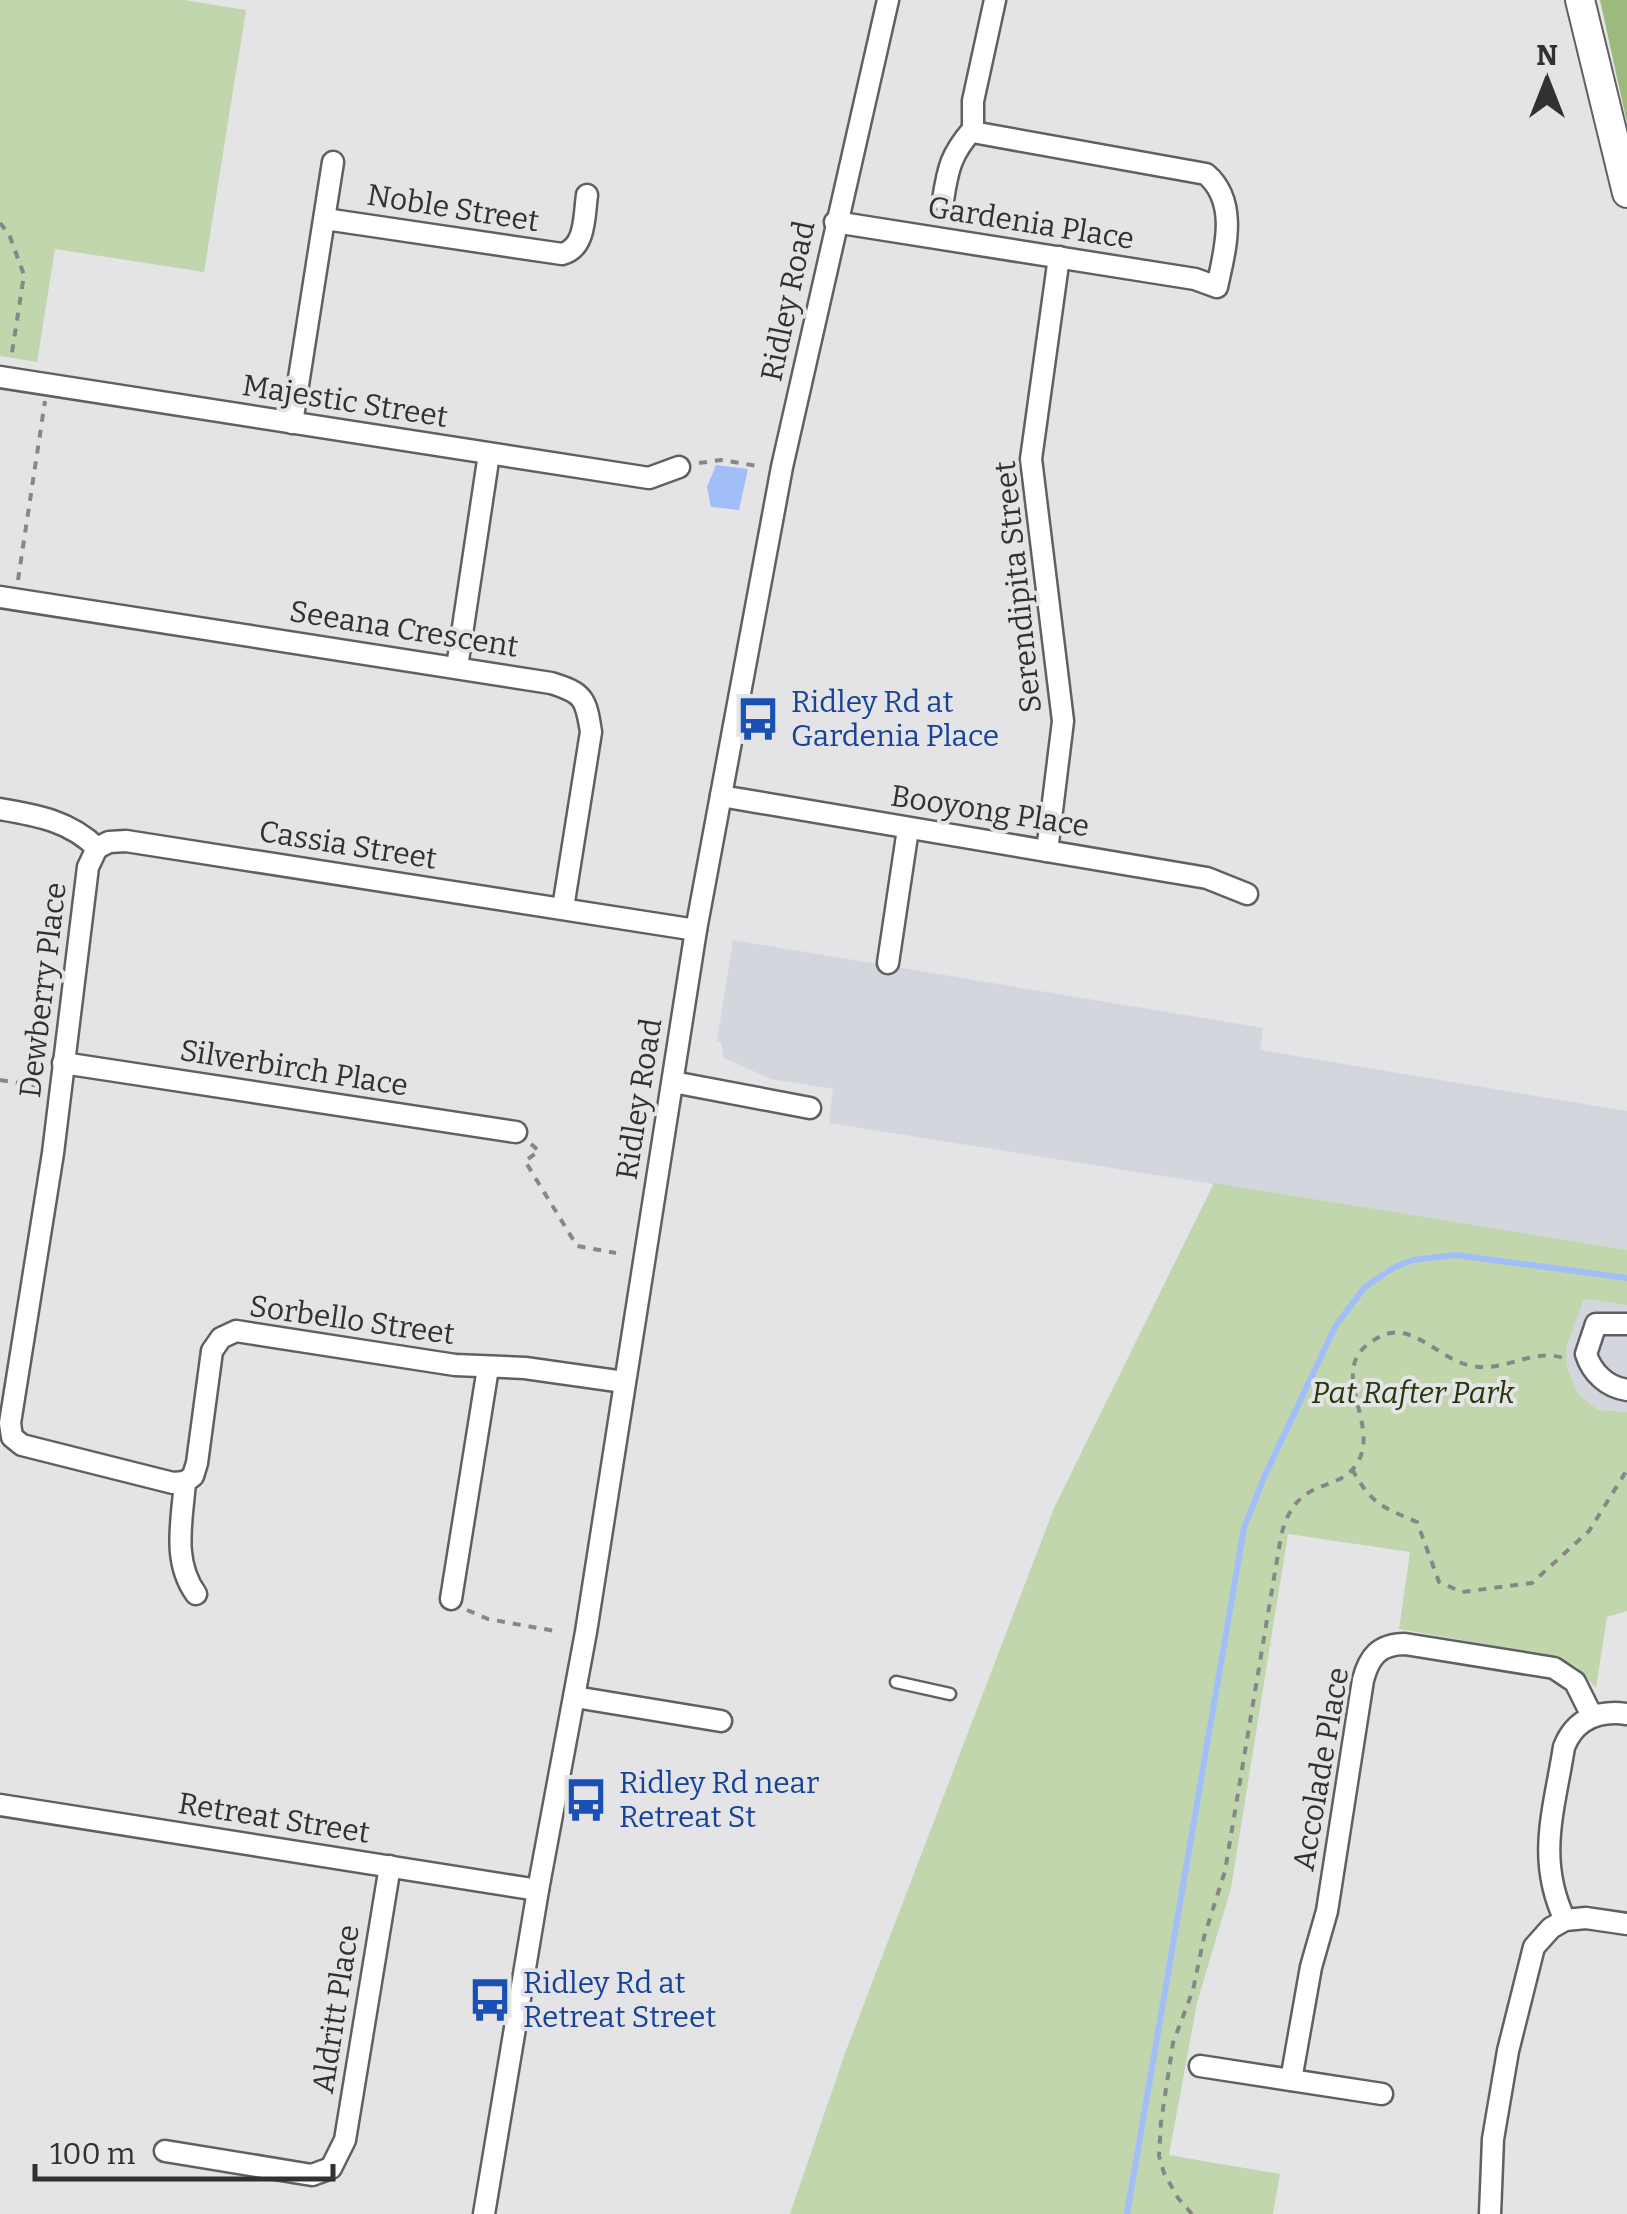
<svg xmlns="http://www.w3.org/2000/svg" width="1627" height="2214" viewBox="0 0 1627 2214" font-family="Bitter,serif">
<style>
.built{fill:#d4d6de}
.green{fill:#c2d6ae}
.forest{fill:#9cba7d}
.water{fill:#a1bef9}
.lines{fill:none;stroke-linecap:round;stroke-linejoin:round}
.stream{stroke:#a1bef9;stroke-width:6}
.lane-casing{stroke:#606061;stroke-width:15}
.street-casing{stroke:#606061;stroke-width:25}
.secondary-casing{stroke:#606061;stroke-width:32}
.path{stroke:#878787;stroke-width:4;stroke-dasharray:8 8;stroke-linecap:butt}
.lane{stroke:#fff;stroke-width:10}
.street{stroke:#fff;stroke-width:20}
.secondary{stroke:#fff;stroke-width:28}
.labels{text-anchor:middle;stroke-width:8;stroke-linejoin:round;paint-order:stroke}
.street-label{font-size:30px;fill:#313131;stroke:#e4e4e6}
.transit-label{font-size:30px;fill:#164399;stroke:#e4e4e6;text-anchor:start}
.park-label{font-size:30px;font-style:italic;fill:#24370a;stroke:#e4e4e6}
</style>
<rect width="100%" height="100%" fill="#e4e4e6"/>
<g class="built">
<polygon points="733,940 1263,1028 1260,1050 1627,1111 1627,1250 829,1123 833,1089 771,1079 724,1058 721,1042 717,1041"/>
<polygon points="1584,1299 1627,1305 1627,1412 1598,1410 1579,1395 1567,1367 1566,1348"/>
</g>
<g class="green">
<polygon points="0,0 184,0 246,10 204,272 55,249 37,362 0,356"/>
<polygon points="1214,1183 1627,1250 1627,1305 1584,1299 1566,1348 1567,1367 1579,1395 1598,1410 1627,1412 1627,1611 1607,1617 1596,1688 1577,1667 1547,1655 1399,1629 1410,1552 1288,1534 1231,1888 1197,2003 1169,2155 1280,2174 1273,2214 790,2214 844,2056 1054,1508"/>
</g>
<polygon class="forest" points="1600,0 1627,0 1627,123"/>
<polygon class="water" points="716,465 748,469 739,510 711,507 707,487"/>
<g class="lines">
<polyline class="stream" points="1127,2214 1244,1528 1265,1475 1336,1325 1365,1287 1393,1268 1413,1260 1456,1255 1627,1278"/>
<g class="lane-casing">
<polyline id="lane" points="896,1682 950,1694"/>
</g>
<g class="street-casing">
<g id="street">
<path d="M 943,200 C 948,168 951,154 973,129"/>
<path d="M 325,219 L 562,254 C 586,248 584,216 587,195"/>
<path d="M 835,222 L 1195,279 L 1217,287 C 1225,250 1239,202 1206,174 L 978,133 L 973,129 L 973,101 L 995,0"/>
<polyline points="0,377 649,478 679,467"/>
<polyline points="292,423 333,162"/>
<path d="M 0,597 L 551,683 C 584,693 586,699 591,732 L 563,908"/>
<polyline points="457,667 489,454"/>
<polyline points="721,796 1207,878 1247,894"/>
<path d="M 0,809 C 36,815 70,821 97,848 L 109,842 L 126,841 L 696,930"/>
<polyline points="97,848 88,867 53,1153 10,1423 12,1437 22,1445 173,1483 185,1482"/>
<polyline points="1047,851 1063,721 1031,459 1059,257"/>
<polyline points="888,963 908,829"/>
<polyline points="63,1063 516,1132"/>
<polyline points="673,1082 810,1108"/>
<path d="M 1627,1324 L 1596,1324 L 1586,1354 C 1592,1373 1607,1387 1627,1390"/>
<path d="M 196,1594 C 172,1561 182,1521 185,1482 L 193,1476 L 197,1463 L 212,1351 L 221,1338 L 236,1331 L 455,1365 L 525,1368 L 624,1382"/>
<polyline points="451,1599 488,1368"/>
<polyline points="575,1697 721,1721"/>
<polyline points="0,1805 538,1890"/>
<path d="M 1565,1920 C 1536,1859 1554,1811 1564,1747 C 1575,1719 1598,1710 1627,1714"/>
<polyline points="1200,2066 1382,2094"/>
<path d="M 1291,2080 L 1311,1967 L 1327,1911 L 1363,1680 C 1369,1657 1379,1644 1405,1644 L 1554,1668 L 1575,1682 L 1592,1716"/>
<polyline points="165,2151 312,2175 331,2168 345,2140 390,1866"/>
<polyline points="484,2214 538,1890 586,1632 696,930 782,467 888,0"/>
<polyline points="1490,2214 1493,2139 1508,2051 1534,1947 1551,1928 1565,1920 1586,1918 1627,1924"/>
</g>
</g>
<g class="secondary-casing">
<polyline id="secondary" points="1580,0 1627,193"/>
</g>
<g class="path">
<polyline points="0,223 9,234 24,275 11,359"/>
<polyline points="699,463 721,460 758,466"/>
<polyline points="18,580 45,401"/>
<polyline points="0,1080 38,1086 40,1079"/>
<polyline points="531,1144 539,1151 525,1161 577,1246 616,1253"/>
<path d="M 1352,1469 C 1371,1504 1382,1507 1417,1522 L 1439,1582 L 1462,1592 L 1532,1583 L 1589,1531 L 1627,1470"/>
<polyline points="467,1610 488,1619 555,1631"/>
<path d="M 1192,2214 L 1178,2198 L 1164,2173 L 1159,2156 L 1161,2122 L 1173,2043 L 1193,1990 L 1204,1937 L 1225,1871 L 1281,1536 C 1297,1471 1340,1497 1359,1460 C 1379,1421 1325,1369 1374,1340 C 1383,1334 1393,1331 1403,1333 C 1428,1339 1446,1361 1472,1366 C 1506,1373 1535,1345 1569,1360"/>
</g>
<use href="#lane" class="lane"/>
<use href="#street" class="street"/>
<use href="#secondary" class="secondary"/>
</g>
<defs>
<g id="bus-bare" transform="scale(3.45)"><path d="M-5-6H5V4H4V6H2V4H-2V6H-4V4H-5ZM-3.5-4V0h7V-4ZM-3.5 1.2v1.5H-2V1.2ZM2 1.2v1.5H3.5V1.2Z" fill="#1a4fb4" stroke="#e4e4e6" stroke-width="2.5" paint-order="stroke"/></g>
</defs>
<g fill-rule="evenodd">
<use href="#bus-bare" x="758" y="719"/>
<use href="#bus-bare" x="586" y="1800"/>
<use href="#bus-bare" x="490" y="2000"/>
</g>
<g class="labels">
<g class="street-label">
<text transform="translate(453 208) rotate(9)" y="10">Noble Street</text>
<text transform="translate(1031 223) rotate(9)" y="10">Gardenia Place</text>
<text transform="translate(788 301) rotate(-78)" y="10">Ridley Road</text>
<text transform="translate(345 401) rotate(9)" y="10">Majestic Street</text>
<text transform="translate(1018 587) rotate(-96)" y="10">Serendipita Street</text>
<text transform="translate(404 629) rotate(9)" y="10">Seeana Crescent</text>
<text transform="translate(990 811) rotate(9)" y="10">Booyong Place</text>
<text transform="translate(348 845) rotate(9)" y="10">Cassia Street</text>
<text transform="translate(43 990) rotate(-83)" y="10">Dewberry Place</text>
<text transform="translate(294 1068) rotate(9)" y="10">Silverbirch Place</text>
<text transform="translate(639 1099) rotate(-81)" y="10">Ridley Road</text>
<text transform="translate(352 1320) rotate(8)" y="10">Sorbello Street</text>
<text transform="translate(1321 1769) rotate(-80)" y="10">Accolade Place</text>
<text transform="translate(274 1818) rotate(9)" y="10">Retreat Street</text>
<text transform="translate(336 2009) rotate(-81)" y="10">Aldritt Place</text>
</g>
<g class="transit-label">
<text x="791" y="712">Ridley Rd at<tspan x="791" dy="34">Gardenia Place</tspan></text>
<text x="619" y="1793">Ridley Rd near<tspan x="619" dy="34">Retreat St</tspan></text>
<text x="523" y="1993">Ridley Rd at<tspan x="523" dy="34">Retreat Street</tspan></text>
</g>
<g class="park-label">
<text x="1413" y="1403">Pat Rafter Park</text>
</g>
</g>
<g transform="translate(1547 80)" stroke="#e4e4e6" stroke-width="8" paint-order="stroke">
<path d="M0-8L18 38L0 25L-18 38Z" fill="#313131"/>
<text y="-15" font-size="28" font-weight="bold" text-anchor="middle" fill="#313131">N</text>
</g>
<path d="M35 2164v15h298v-15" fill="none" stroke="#313131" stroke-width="5"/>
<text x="50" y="2164" font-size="30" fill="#313131" stroke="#e4e4e6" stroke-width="8" paint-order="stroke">100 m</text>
</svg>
